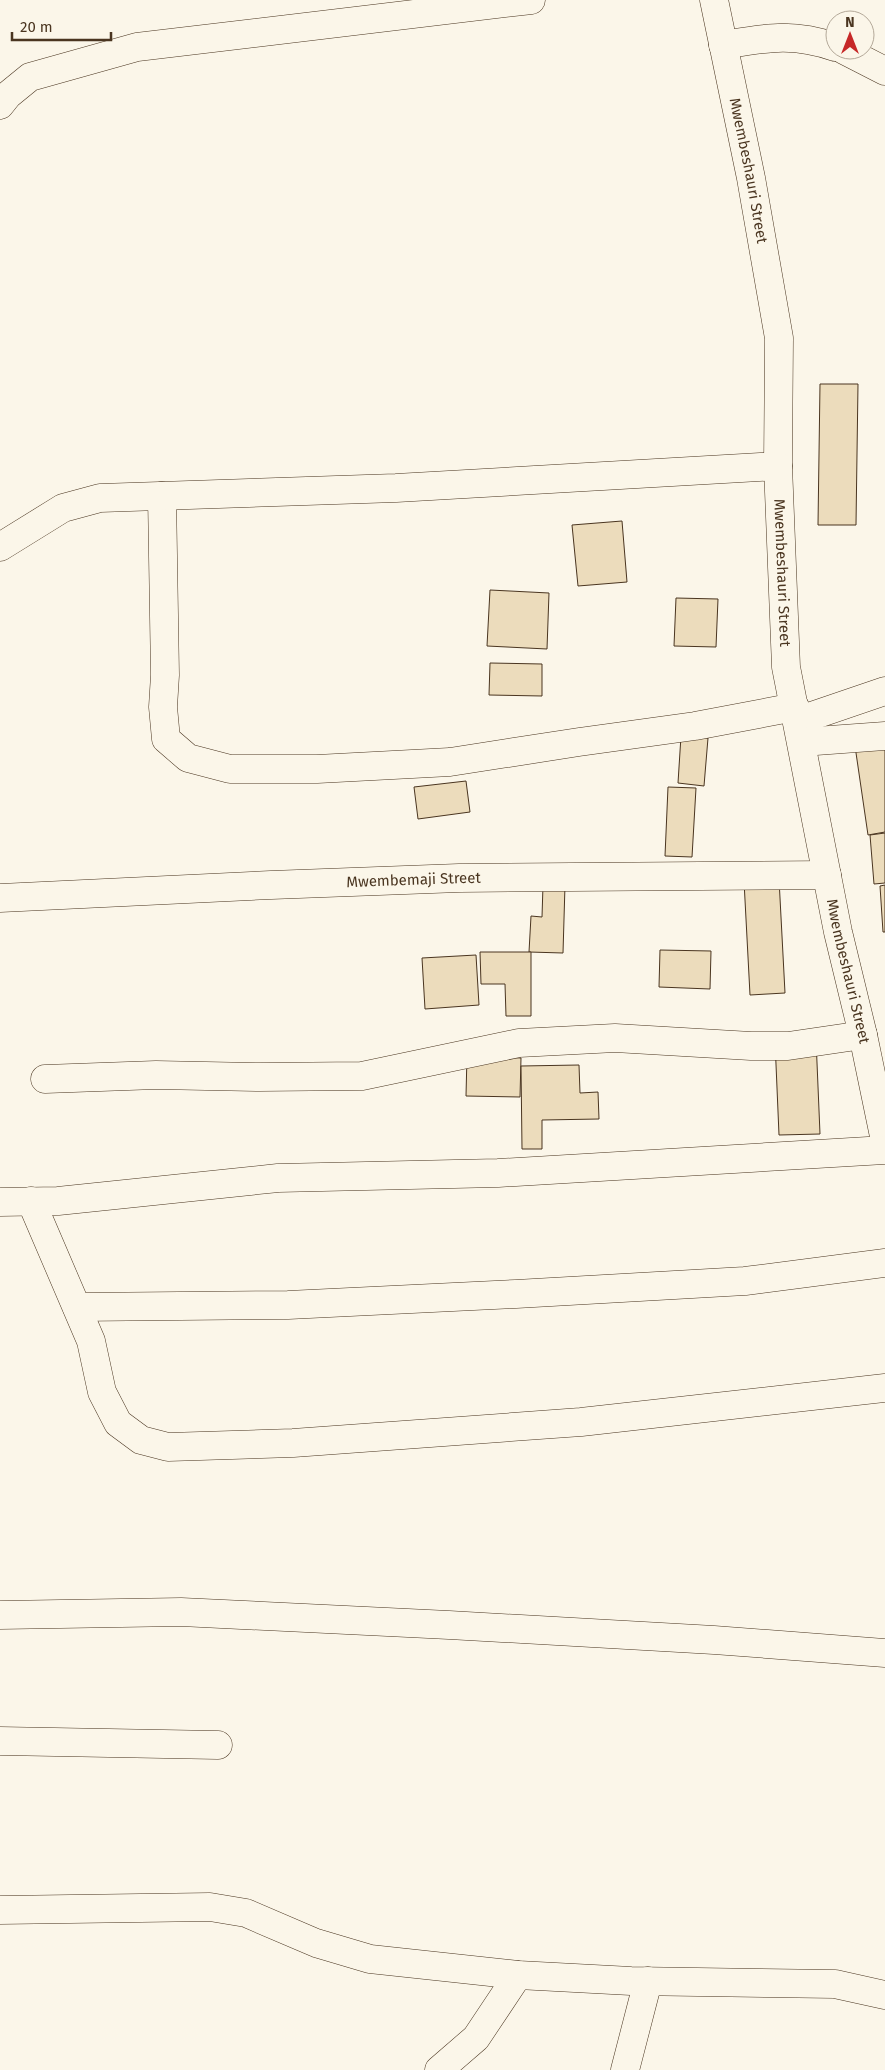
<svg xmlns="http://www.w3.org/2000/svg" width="885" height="2070" viewBox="0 0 885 2070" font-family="'Fira Sans',sans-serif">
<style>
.building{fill:#ecdcbc;stroke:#4a3520}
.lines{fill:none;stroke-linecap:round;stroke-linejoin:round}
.minor-casing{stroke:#4a3520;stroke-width:29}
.minor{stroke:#fbf6e9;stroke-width:28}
.labels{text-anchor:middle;stroke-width:4;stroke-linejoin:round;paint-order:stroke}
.street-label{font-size:15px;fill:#4a3520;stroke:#fbf6e9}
</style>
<rect width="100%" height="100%" fill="#fbf6e9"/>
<g class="building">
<polygon points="820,384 858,384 856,525 818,525"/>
<polygon points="622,521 627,582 578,586 572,525"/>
<polygon points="490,590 549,593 547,649 487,646"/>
<polygon points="676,598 718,599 716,647 674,646"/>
<polygon points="490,663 542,664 542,696 489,695"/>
<polygon points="681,736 708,738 704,786 678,783"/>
<polygon points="885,742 885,832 868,835 855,746"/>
<polygon points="466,781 470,812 418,819 414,787"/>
<polygon points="668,787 696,788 692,857 665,856"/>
<polygon points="885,833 885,883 874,884 870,835"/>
<polygon points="779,879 785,993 750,995 744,881"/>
<polygon points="543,885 565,885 563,953 529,952 531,916 542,917"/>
<polygon points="885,885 885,932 883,932 880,886"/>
<polygon points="660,950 711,951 710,989 659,987"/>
<polygon points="480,952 531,952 531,1016 506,1016 505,984 481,984"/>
<polygon points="476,955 479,1005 425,1009 422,958"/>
<polygon points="816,1039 820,1134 779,1135 775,1041"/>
<polygon points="467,1055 521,1058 520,1097 466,1096"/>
<polygon points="579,1065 580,1093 598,1092 599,1119 542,1120 542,1149 522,1149 521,1066"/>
</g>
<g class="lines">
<g class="minor-casing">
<g id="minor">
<path id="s1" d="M 714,0 L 751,178 L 779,338 L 778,466 L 786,667 L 838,932 L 863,1035 L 885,1141"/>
<path d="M 723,45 C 766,38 792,32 835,47"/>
<polyline points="844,50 885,71"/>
<polyline points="0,105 8,95 30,77 137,47 531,0"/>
<polyline points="162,496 165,675 163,707 166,739 188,758 230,769 317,769 450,762 579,742 695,726 795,707"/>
<polyline points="0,547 63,508 100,498 396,488 778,466"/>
<polyline points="797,721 885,691"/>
<polyline points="802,742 885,736"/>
<path id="s2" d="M 0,898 L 271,885 L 459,878 L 827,875"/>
<polyline points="45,1079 156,1075 260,1077 362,1076 519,1043 615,1038 751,1046 788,1046 863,1035"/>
<polyline points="31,1201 91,1341 102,1392 118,1423 141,1440 168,1447 293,1443 581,1422 885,1388"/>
<polyline points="0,1202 58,1201 278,1178 498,1173 885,1150"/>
<polyline points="77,1307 288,1305 516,1294 745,1281 885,1263"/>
<polyline points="0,1615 181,1612 449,1625 714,1640 885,1653"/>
<polyline points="0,1741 218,1745"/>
<polyline points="0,1910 210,1907 246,1913 316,1943 370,1959 518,1975 631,1981 835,1984 885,1995"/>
<polyline points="439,2070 476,2038 518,1975"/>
<polyline points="625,2070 648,1981"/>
</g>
</g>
<use href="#minor" class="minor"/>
</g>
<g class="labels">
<g class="street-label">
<text dy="5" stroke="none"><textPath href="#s1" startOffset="174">Mwembeshauri Street</textPath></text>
<text dy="5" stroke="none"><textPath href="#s1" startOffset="579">Mwembeshauri Street</textPath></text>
<text dy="5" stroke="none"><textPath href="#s2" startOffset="414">Mwembemaji Street</textPath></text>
<text dy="5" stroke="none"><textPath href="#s1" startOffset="984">Mwembeshauri Street</textPath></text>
</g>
</g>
<g transform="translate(850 35)"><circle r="24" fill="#fbf6e9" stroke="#b4a999"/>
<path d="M0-4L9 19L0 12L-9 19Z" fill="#c62828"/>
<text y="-8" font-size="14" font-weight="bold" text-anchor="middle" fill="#4a3520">N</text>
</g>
<path d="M12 32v8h99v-8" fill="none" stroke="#4a3520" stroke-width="2.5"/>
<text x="20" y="32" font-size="15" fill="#4a3520" stroke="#fbf6e9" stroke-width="4" paint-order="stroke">20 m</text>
</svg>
